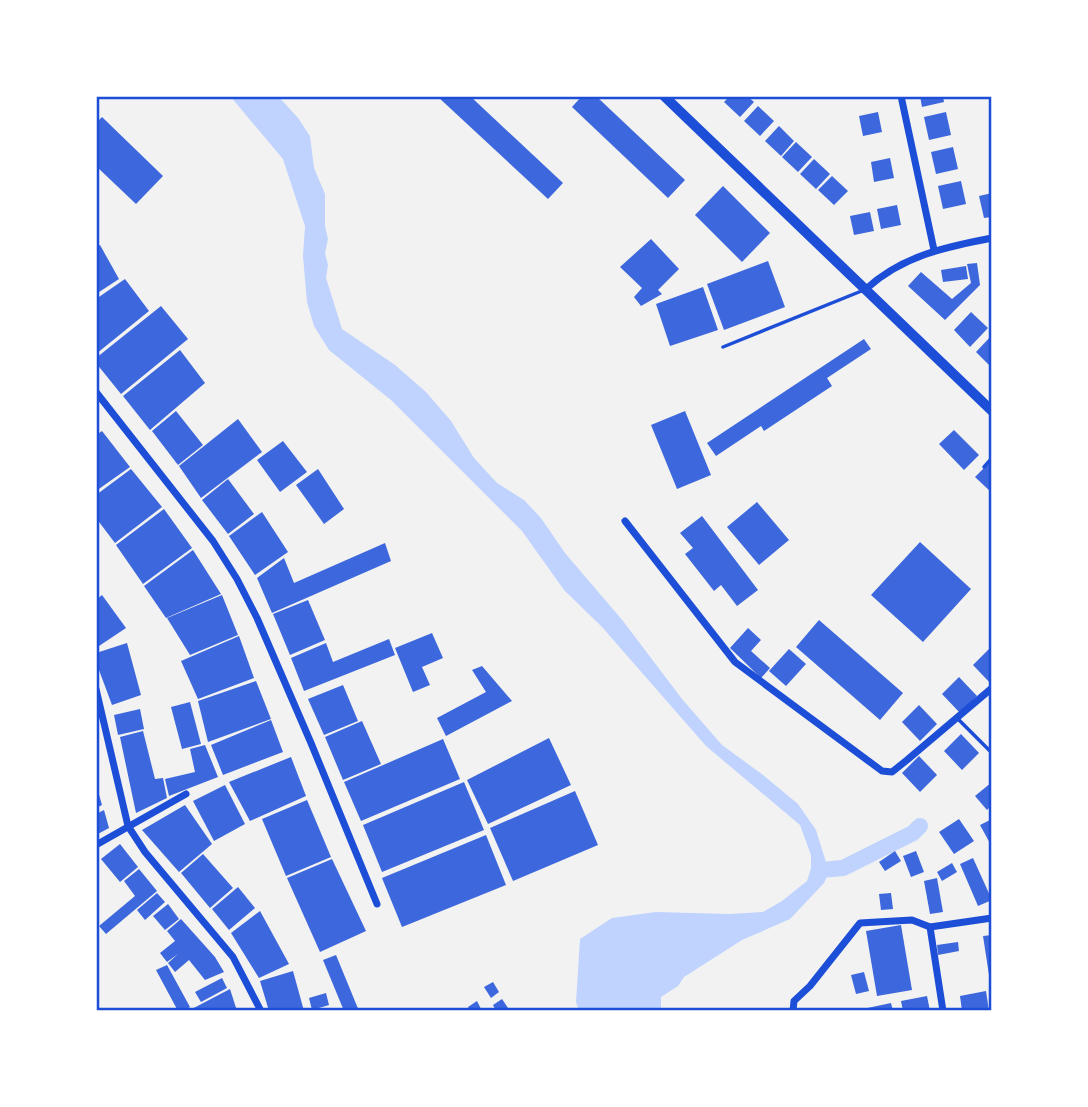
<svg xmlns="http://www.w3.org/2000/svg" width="1088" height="1107" viewBox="0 0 1088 1107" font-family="'Nunito Sans',sans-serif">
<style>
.water{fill:#bfd3fe}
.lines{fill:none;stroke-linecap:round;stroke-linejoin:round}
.canal{stroke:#bfd3fe;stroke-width:16}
.building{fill:#3d67dc}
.service{stroke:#1d4ed8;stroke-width:3.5}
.minor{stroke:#1d4ed8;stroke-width:7}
.tertiary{stroke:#1d4ed8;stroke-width:10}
.neatline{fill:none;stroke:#1d4ed8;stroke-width:2.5}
</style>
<rect width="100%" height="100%" fill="#f2f2f2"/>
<polygon class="water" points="230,96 278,96 298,118 310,136 314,168 325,194 325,226 328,239 325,253 328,265 326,278 342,329 395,365 426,392 451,421 474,458 497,483 524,500 541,518 565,553 623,621 682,699 722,745 763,775 798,804 816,830 829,872 824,883 790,919 742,940 684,977 678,986 661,997 661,1011 579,1011 576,1002 580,939 612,918 656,912 729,914 763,912 782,901 807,881 811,868 811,855 800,825 706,746 602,627 564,590 522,531 391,400 329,350 314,326 307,302 303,256 305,226 283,159"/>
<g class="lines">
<polyline class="canal" points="821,870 843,868 913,833 920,826"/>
</g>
<g class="building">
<polygon points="437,96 470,96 563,183 548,199"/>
<polygon points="582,96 596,96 685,180 668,198 572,107"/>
<polygon points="730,96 747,96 754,102 740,117 724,102"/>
<polygon points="920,96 943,96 944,102 922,107"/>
<polygon points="758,106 774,121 760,136 744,121"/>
<polygon points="878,112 882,132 863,136 859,116"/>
<polygon points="946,112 951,135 929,140 924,117"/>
<polygon points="102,117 163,176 136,204 96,166 96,123"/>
<polygon points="779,126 794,141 781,156 765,141"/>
<polygon points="796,142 812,157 798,172 782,157"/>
<polygon points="953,147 958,169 936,174 931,152"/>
<polygon points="890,158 894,178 874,182 871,162"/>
<polygon points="814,159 830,174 816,189 800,174"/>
<polygon points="832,176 848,191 834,205 818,190"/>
<polygon points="961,181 966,204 943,209 938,186"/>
<polygon points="723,186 770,233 742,262 695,215"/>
<polygon points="992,193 992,217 984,218 979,196"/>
<polygon points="897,205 901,225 881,229 877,209"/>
<polygon points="870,212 874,231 854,235 850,216"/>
<polygon points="651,239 679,269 658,290 662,294 641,306 634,297 642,288 620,267"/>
<polygon points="100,245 119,279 96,294 96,247"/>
<polygon points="768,261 785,307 724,330 707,284"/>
<polygon points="977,263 980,285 945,320 908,286 921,272 952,299 971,283 967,264"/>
<polygon points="966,266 968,279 943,282 941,270"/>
<polygon points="125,279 149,311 96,354 96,299"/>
<polygon points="703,287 718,330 670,346 656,304"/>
<polygon points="161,306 188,339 121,394 96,363 96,358"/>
<polygon points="971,312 988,328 970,347 954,330"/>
<polygon points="992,335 992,368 976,352"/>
<polygon points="864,339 871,349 827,378 832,386 764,431 761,426 716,456 707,443"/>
<polygon points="180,350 205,383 150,430 123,396"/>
<polygon points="176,411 203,445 178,465 152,431"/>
<polygon points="685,411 711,475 677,489 651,425"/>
<polygon points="238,419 262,452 201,498 179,466"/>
<polygon points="954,430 979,455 964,470 939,444"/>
<polygon points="102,431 130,467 96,491 96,435"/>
<polygon points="283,441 307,472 280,492 257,460"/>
<polygon points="988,464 992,468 992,493 975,477"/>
<polygon points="131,469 162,507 115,543 96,518 96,495"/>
<polygon points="318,469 344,509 324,524 296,485"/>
<polygon points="228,479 254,514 228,534 202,500"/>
<polygon points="757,502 789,540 759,565 727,527"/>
<polygon points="164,509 192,548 143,584 116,545"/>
<polygon points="262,512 288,552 255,575 229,536"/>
<polygon points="702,516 758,590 737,606 721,585 714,591 685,554 693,548 680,533"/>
<polygon points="920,542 971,589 923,642 871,595"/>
<polygon points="385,543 391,561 272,613 257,578 284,558 294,583"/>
<polygon points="193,550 221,594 166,618 144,586"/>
<polygon points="102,595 126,628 96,648 96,600"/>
<polygon points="222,595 238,635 190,655 167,618"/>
<polygon points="308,600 325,640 290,655 273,614"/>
<polygon points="819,620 903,693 880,720 796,647"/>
<polygon points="748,628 761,640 751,651 770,668 761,678 730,648"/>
<polygon points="432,633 443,658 422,667 430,685 413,692 395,648"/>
<polygon points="239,636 254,678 198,699 181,661"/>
<polygon points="389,639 395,655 304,691 291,658 326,643 333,662"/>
<polygon points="127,643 141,695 112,705 96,662 96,653"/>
<polygon points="990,648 992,650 992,685 973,665"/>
<polygon points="789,649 806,664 786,686 769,671"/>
<polygon points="482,666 512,701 446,736 437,718 486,692 472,670"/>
<polygon points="959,677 977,696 960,713 942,694"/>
<polygon points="256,681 271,719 208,742 198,701"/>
<polygon points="343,685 358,721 324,735 308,699"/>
<polygon points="190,702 201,744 182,749 171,707"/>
<polygon points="919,705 937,724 920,741 902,722"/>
<polygon points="140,709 144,729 118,735 114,715"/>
<polygon points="271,720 283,752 223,775 211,745"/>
<polygon points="362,721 381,764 343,780 325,737"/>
<polygon points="143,731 155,779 163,778 167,798 136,813 120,737"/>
<polygon points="961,734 979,753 962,770 944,751"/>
<polygon points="549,738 571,785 488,824 467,780"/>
<polygon points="443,739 460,779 361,821 344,782"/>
<polygon points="205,745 218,777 169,796 165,779 195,772 190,749"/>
<polygon points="919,756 937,775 920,792 902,773"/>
<polygon points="291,757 306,796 250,821 229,782"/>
<polygon points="464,782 484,830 382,872 363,825"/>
<polygon points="992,782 992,805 987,810 975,796"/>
<polygon points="96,784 102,805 96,808"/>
<polygon points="225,785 245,824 214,841 193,801"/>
<polygon points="575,791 598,845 513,881 490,828"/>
<polygon points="307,800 331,857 286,876 262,819"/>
<polygon points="185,805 212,844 179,872 142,830"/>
<polygon points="104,810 109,828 96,835 96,814"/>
<polygon points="959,819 974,841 954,854 939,832"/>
<polygon points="992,819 992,847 980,825"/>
<polygon points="486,835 506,885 402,927 382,878"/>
<polygon points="120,844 138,867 120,882 101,859"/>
<polygon points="895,851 901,861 885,871 879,862"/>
<polygon points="916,851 924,872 911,877 903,856"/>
<polygon points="203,854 233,888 210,908 181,873"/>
<polygon points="973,858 992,900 978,906 960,864"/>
<polygon points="332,859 366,931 320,952 287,878"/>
<polygon points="952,863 957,872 942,881 937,872"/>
<polygon points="139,869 157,891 106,934 99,926 135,896 124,881"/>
<polygon points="937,878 943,912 930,914 924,881"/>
<polygon points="238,887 255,908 229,930 212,909"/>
<polygon points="157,893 165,902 145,920 137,910"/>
<polygon points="891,893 893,909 881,910 879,894"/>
<polygon points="168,904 179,919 165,930 153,916"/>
<polygon points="260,911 289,964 259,978 231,933"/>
<polygon points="181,919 215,957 224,972 205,980 189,960 175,972 168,963 178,954 167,962 160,953 175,941 167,931"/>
<polygon points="901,925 912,990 877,996 866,931"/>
<polygon points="992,935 992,975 989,975 983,936"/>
<polygon points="958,942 959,951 938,955 937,945"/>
<polygon points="336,955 359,1011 344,1011 323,960"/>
<polygon points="167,965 190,1007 184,1011 178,1011 156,970"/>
<polygon points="293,971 304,1011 269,1011 260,981"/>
<polygon points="864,972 869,991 856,994 851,975"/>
<polygon points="222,978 227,988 201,1002 195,992"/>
<polygon points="493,982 499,992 491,998 484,987"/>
<polygon points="230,989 237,1011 188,1011"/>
<polygon points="986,991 989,1011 962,1011 960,996"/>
<polygon points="326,993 329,1005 312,1010 309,998"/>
<polygon points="927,996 930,1011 903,1011 901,1001"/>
<polygon points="502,999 508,1008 496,1011 493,1005"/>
<polygon points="477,1001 482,1011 470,1011 468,1007"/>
<polygon points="891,1003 893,1011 858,1011 858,1010"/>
</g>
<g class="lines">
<g class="service">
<polyline points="723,347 864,290"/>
<polyline points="984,467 992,458"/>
<polyline points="958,719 992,753"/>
</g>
<g class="minor">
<polyline points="901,96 934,250"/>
<path d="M 866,289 C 902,256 945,247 992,238"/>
<polyline points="96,392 213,541 237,579 257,618 311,743 377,904"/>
<polyline points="625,521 735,662 882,771 892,772 907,760 992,688"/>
<polyline points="96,689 128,826 145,852 233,957 261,1011"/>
<polyline points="96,845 186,794"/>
<polyline points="930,927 943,1011"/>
<polyline points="793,1011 794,1001 810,986 860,923 912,920 930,927 992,918"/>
</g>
<polyline class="tertiary" points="664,96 992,411"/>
</g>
<rect width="1088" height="1107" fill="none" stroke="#ffffff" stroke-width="196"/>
<rect x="98" y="98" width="892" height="911" class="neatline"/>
</svg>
